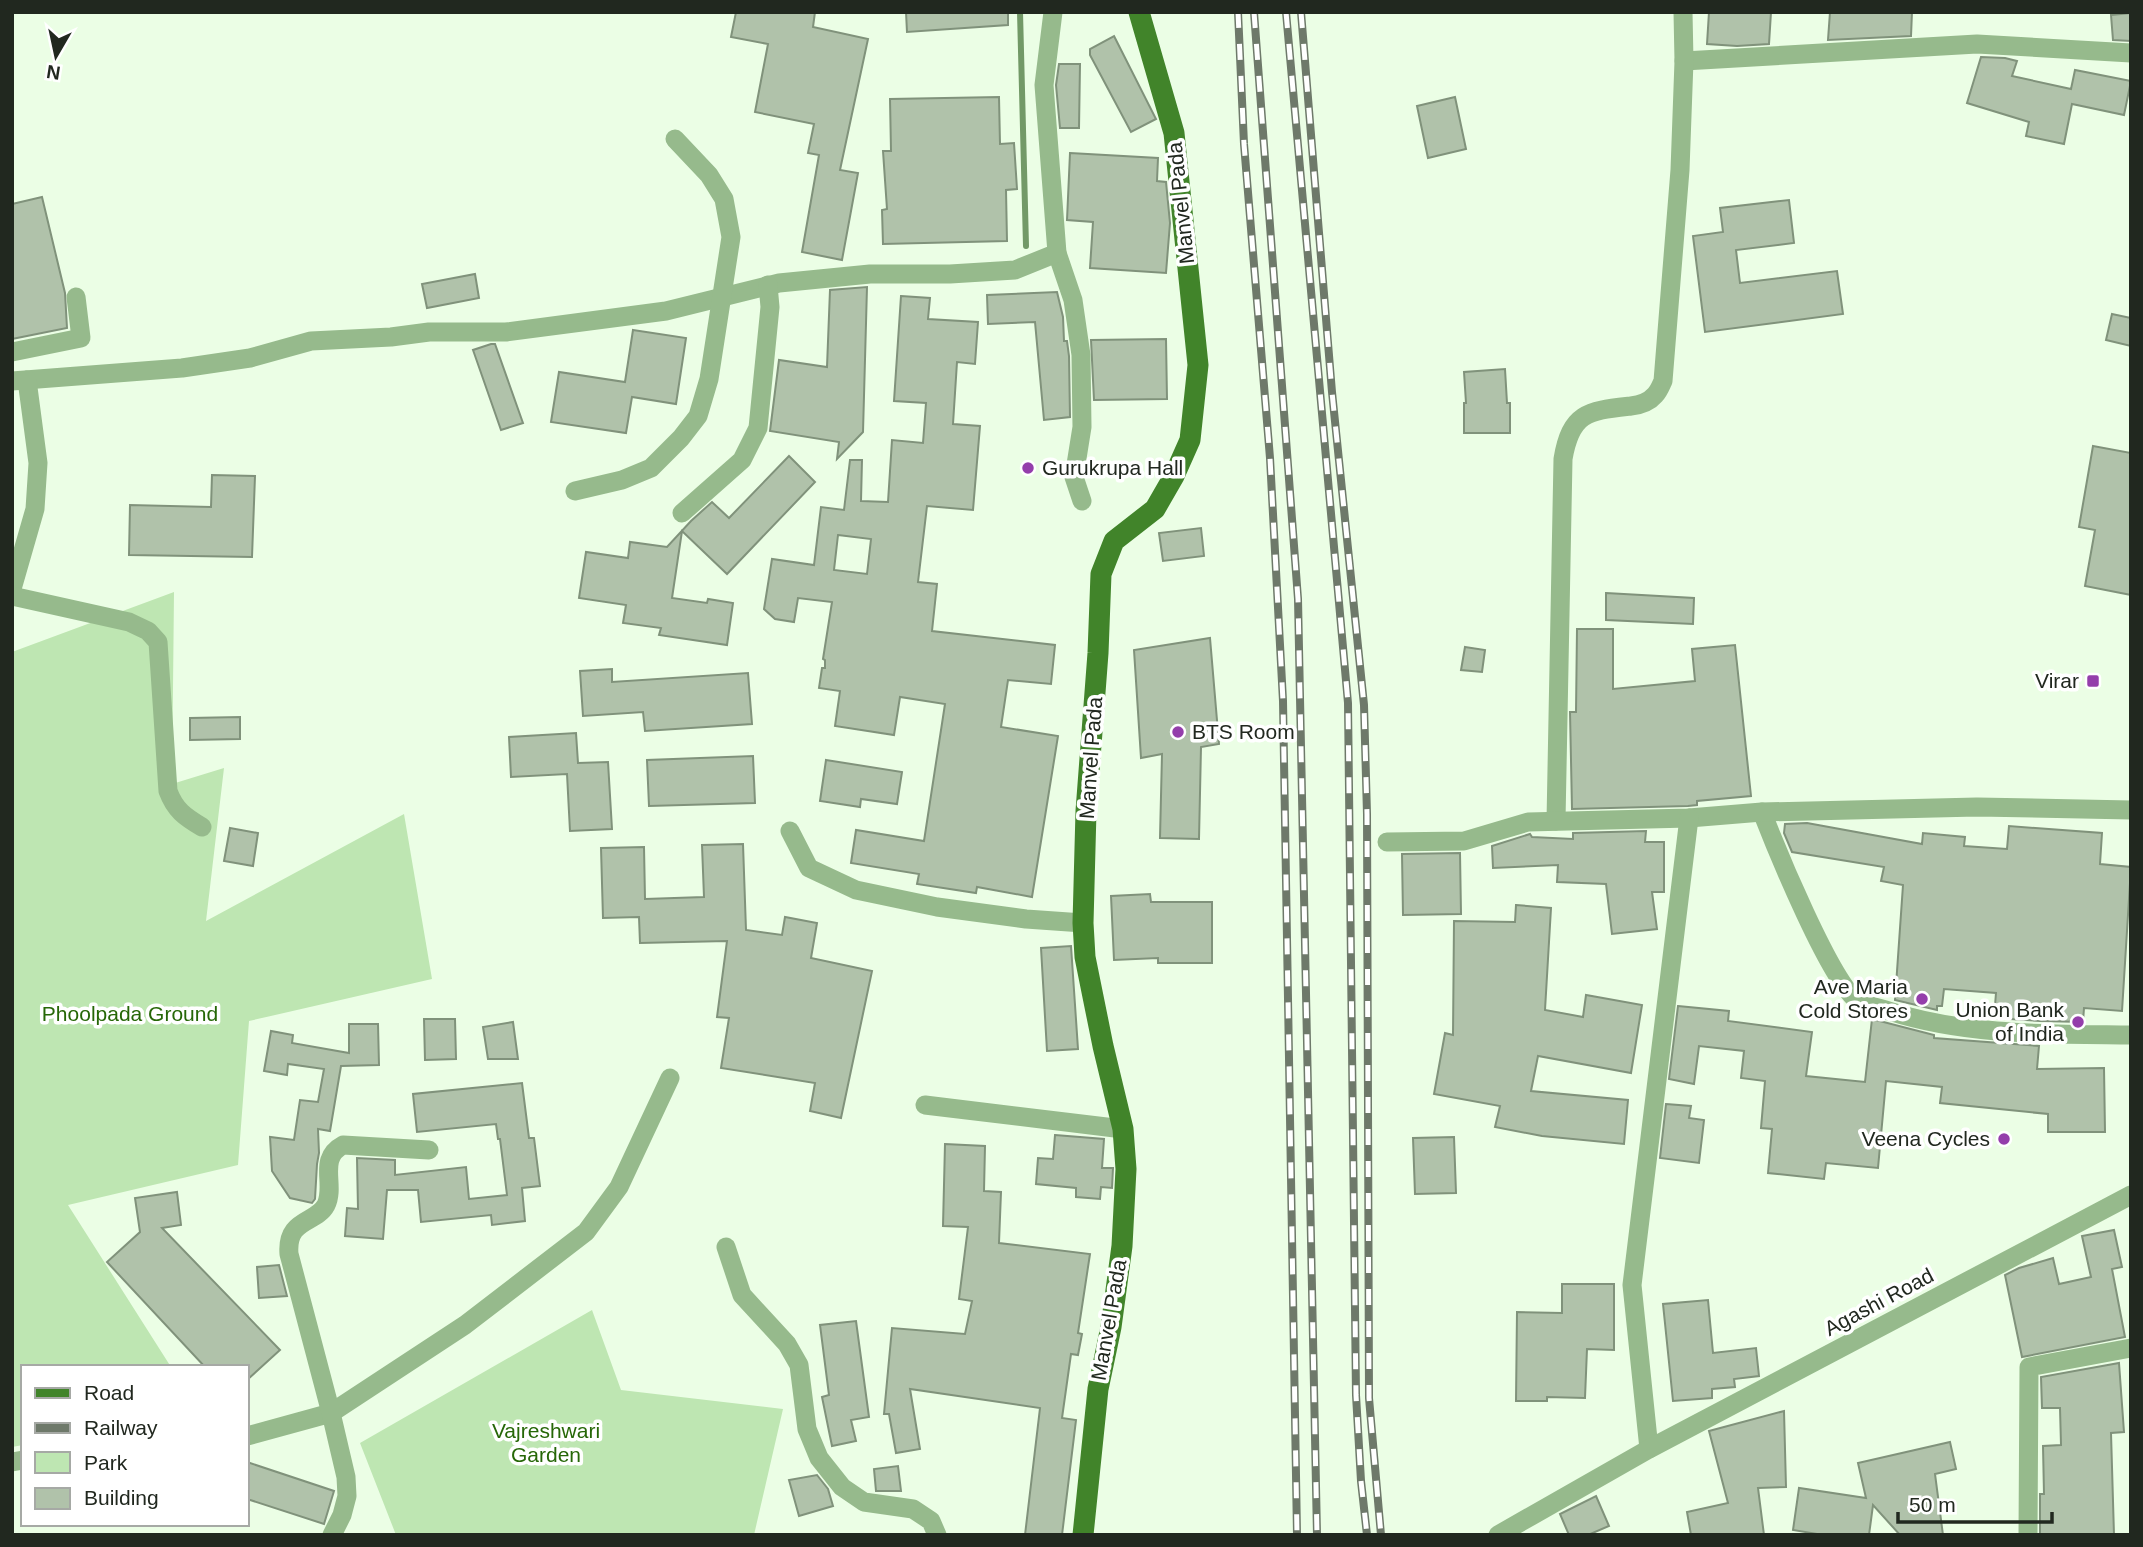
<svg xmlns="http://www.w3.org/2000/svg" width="2143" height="1547" viewBox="0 0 2143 1547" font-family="Arial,sans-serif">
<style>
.green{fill:#bee6b2}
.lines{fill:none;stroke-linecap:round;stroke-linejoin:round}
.stream{stroke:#729967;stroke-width:6}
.building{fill:#b0c2aa;stroke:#80927b;stroke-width:2;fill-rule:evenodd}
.minor{stroke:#96ba8c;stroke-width:19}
.major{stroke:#41842a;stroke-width:21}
.rail-casing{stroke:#6e796a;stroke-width:8}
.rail{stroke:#fff;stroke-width:5;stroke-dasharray:16;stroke-linecap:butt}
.poi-dot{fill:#943eab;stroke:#fff;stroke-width:2.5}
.labels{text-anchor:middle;stroke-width:7;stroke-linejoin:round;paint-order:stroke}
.street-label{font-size:21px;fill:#21281f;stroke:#fff}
.poi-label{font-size:21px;fill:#21281f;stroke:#fff;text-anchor:end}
.park-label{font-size:21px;fill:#266707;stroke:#fff}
</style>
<rect width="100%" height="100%" fill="#ebfee5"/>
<g class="green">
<polygon points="174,592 172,784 224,768 206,921 404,814 432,979 249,1021 238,1165 68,1205 171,1367 23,1367 23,1445 12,1447 12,652"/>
<polygon points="592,1310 621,1390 783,1409 754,1535 396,1535 360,1443"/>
</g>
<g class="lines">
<polyline class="stream" points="1020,12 1026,246"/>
</g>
<g class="building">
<polygon points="736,12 815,12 813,27 868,39 840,170 858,173 842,260 802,252 819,155 808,153 814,124 755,112 768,44 731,37"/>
<polygon points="906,12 1008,12 1008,25 907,32"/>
<polygon points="1709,12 1771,12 1769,44 1737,46 1707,44"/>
<polygon points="1830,12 1912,12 1911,36 1828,40"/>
<polygon points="2131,13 2131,41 2113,40 2111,15"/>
<polygon points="1114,36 1156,119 1131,132 1090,55 1090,49"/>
<polygon points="1981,57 2005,58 2017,61 2012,76 2071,89 2075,70 2131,81 2124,115 2072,104 2064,144 2026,136 2029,122 1967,103"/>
<polygon points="1059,64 1080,64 1079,128 1060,128 1056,85"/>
<polygon points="999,97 1000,144 1014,143 1017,189 1006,190 1007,241 883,244 882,210 887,209 883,151 891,151 890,99"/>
<polygon points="1455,97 1466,149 1428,158 1417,106"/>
<polygon points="1070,153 1158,158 1157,181 1166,182 1170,223 1166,273 1090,268 1093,222 1067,220"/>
<polygon points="42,197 65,293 67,328 12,339 12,204"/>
<polygon points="1789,200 1794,243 1736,250 1740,283 1837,271 1843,314 1705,332 1693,236 1723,232 1720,208"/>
<polygon points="475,274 479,298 427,308 422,284"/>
<polygon points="867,287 863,432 837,459 839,442 770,431 779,360 827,367 830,290"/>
<polygon points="1057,292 1063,317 1064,341 1067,341 1069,356 1070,417 1044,420 1035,322 988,324 987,295"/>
<path d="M 901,296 L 930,298 L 928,319 L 978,322 L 975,364 L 957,362 L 953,424 L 980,426 L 973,510 L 927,506 L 918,582 L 937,584 L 932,631 L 1055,645 L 1051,684 L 1008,680 L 1001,727 L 1058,736 L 1032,897 L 977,887 L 976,893 L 917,884 L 919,874 L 851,863 L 856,830 L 924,841 L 945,704 L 900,697 L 894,735 L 835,726 L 840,691 L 819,688 L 822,668 L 825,668 L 825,660 L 823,659 L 832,602 L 798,598 L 794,622 L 775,619 L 764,609 L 772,559 L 814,565 L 821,507 L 844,510 L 850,460 L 862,460 L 861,501 L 888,502 L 892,440 L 923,443 L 926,403 L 894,401 ZM 838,535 L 871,539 L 867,574 L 834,570 Z"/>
<polygon points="2112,314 2131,318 2131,346 2106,340"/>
<polygon points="633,330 686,338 676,404 632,397 626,433 551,422 559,372 625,382"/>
<polygon points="1166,339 1167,399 1094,400 1091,340"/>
<polygon points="491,344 495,344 523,423 501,430 473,350"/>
<polygon points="1505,369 1507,403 1510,403 1510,433 1464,433 1464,403 1466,403 1464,372"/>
<polygon points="2093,446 2131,453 2131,595 2085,586 2095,530 2079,527"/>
<polygon points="789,456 815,482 727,574 682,531 672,598 707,603 708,599 733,603 727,645 659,635 661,628 623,623 626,605 579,598 586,552 628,558 630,542 667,547 691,521 712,502 729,518"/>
<polygon points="212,475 255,476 252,557 129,555 130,505 211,507"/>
<polygon points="1201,528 1204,556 1163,561 1159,533"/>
<polygon points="1606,593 1694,598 1693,624 1606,620"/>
<polygon points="1577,629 1613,629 1613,689 1695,681 1692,649 1735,645 1751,796 1697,801 1697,805 1688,806 1572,809 1570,712 1576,712"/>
<polygon points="1210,638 1219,744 1201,747 1199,839 1160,838 1162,754 1141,758 1134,650"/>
<polygon points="1465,647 1485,650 1482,672 1461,670"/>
<polygon points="612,669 612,682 748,673 752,724 645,731 643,712 583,716 580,671"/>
<polygon points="240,717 240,739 190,740 190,718"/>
<polygon points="576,733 578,763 608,762 612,829 570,831 567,774 511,777 509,737"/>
<polygon points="753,756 755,803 649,806 647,760"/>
<polygon points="826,760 902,772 897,804 861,799 860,807 820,801"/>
<polygon points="1807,823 1922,844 1923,833 1965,837 1964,846 2007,849 2009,826 2102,833 2100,864 2131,867 2122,1011 2084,1008 2083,1022 2040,1021 1994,1018 1996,993 1944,989 1942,1006 1937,1006 1937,1010 1895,1000 1903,885 1881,881 1884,867 1792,852 1784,833 1785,824"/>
<polygon points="230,828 258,833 253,866 224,861"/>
<polygon points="1646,831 1645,842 1664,842 1664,892 1652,892 1657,929 1612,934 1606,884 1557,882 1558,865 1493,868 1492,846 1530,834 1532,837 1573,839 1573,833"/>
<polygon points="743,844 746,930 782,935 785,917 817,923 811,958 872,971 841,1118 810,1111 815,1083 721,1068 729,1018 717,1017 727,941 640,943 639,917 603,918 601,848 644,847 645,899 704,897 702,845"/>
<polygon points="1460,853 1461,914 1403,915 1402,854"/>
<polygon points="1150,894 1151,902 1212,902 1212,963 1158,963 1158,958 1114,960 1111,896"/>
<polygon points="1516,905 1551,908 1545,1010 1583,1017 1586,995 1642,1005 1631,1073 1538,1056 1531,1091 1628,1100 1624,1144 1542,1136 1495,1127 1500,1106 1434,1094 1445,1033 1453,1035 1454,921 1515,922"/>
<polygon points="1071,946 1078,1049 1047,1051 1041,948"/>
<polygon points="1678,1006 1729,1011 1728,1021 1812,1032 1806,1076 1865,1082 1872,1019 1934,1035 1934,1038 2039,1046 2037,1069 2104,1068 2105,1132 2048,1132 2048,1114 1940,1103 1942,1087 1886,1081 1878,1168 1826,1163 1824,1179 1768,1173 1772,1129 1761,1128 1765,1081 1741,1078 1744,1051 1699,1046 1694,1084 1669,1079"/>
<polygon points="424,1019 455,1019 456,1059 425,1060"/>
<polygon points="513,1022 518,1059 488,1059 483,1027"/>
<polygon points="349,1024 378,1024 379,1065 341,1066 330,1131 318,1129 319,1153 317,1164 315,1199 312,1203 290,1198 272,1171 270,1137 294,1140 300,1100 318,1102 324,1069 288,1064 287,1075 264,1071 271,1031 293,1035 292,1043 349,1053"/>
<polygon points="522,1083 529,1138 534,1138 540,1186 522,1188 525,1221 492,1225 491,1215 421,1222 418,1190 387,1190 383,1239 345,1236 347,1208 358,1209 357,1158 395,1160 395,1175 466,1167 469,1199 507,1195 500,1139 498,1139 496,1124 417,1132 413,1094"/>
<polygon points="1666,1104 1691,1106 1689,1118 1704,1120 1699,1163 1660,1158"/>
<polygon points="1055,1135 1104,1139 1102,1168 1113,1168 1112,1188 1101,1187 1100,1199 1076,1197 1076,1188 1036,1184 1038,1158 1053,1159"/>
<polygon points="1454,1137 1456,1193 1415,1194 1413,1138"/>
<polygon points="945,1144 985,1146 984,1191 1001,1192 999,1243 1090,1254 1078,1333 1082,1334 1078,1355 1071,1354 1062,1418 1076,1420 1062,1535 1025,1535 1040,1408 910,1389 920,1449 896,1453 889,1414 884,1414 892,1328 965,1334 972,1301 959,1299 968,1227 943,1226"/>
<polygon points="177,1192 181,1225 162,1228 280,1350 247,1380 247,1367 205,1367 107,1262 140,1232 135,1198"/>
<polygon points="2114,1230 2122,1267 2112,1269 2125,1337 2022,1357 2005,1275 2019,1268 2053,1258 2059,1284 2091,1277 2082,1236"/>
<polygon points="279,1265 287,1296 259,1298 257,1267"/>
<polygon points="1562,1284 1614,1284 1614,1350 1587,1349 1585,1398 1547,1397 1547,1401 1516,1401 1517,1312 1562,1313"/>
<polygon points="1708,1300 1713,1353 1756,1348 1759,1376 1734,1379 1735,1387 1712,1389 1712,1398 1673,1401 1663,1304"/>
<polygon points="856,1321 869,1417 851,1420 856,1441 832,1446 822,1397 829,1395 820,1325"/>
<polygon points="2119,1363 2124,1432 2111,1433 2114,1535 2040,1535 2040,1494 2044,1494 2043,1446 2061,1445 2060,1408 2042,1408 2041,1377"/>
<polygon points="1784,1411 1786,1487 1758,1488 1764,1535 1691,1535 1687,1512 1728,1503 1709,1431"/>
<polygon points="1950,1442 1956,1469 1935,1474 1943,1535 1900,1535 1873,1505 1869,1535 1823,1535 1793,1530 1799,1488 1866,1498 1858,1463"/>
<polygon points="247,1462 334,1491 324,1524 247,1499"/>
<polygon points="898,1466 901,1491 876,1491 874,1469"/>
<polygon points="817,1475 828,1489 833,1506 799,1516 789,1480"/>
<polygon points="1596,1496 1609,1526 1588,1535 1569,1535 1560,1514"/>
</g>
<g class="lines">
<g class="minor">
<polyline points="1684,61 1977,44 2131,53"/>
<polyline points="1057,253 1073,300 1081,355 1082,427 1074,477 1082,501"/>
<polyline points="12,352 81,338 76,297"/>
<polyline points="12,381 182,368 250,358 311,341 391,337 429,332 506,332 666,311 779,283 870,274 950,274 1015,270 1057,253 1044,85 1053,12"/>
<polyline points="575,491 622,480 651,468 681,438 698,416 709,379 731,237 724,199 709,175 675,139"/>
<polyline points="682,513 742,460 758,428 770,307 768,285"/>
<polyline points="12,589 35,509 38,463 27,380"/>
<path d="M 12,596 L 129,622 L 148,631 L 158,642 L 168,791 C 175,810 185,817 202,827"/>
<path d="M 1762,812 C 1776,848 1831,983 1858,1001 C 1867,1006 1879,1008 1889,1011 C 1967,1036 2050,1034 2131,1035"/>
<path d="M 1556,821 L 1563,459 C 1571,412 1588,411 1631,406 C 1640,405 1649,402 1655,395 C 1659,391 1661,385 1663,381 L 1680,170 L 1684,61 L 1683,12"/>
<polyline points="790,831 809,868 856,890 937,907 1026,919 1083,923"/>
<polyline points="1387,842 1464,841 1528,822 1689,818 1762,812 1977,807 2131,810"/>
<polyline points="925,1105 1123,1129"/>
<polyline points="726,1247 742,1295 787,1344 799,1365 807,1429 819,1458 842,1487 864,1502 913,1509 931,1521 937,1535"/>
<polyline points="247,1436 331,1413 465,1325 586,1232 619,1187 670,1078"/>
<polyline points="1649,1449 1632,1285 1689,818"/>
<polyline points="12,1462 23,1460"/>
<path d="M 332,1535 L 342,1515 L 347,1496 L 346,1477 L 331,1413 L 289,1254 C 286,1218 316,1224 326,1205 C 336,1184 317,1159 343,1145 L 429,1150"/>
<polyline points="1498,1535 1649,1449 2131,1195"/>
<polyline points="2028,1535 2029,1367 2131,1348"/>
</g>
<polyline class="major" points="1083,1535 1098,1389 1111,1327 1122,1246 1126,1169 1123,1129 1103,1046 1085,957 1083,923 1086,811 1098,653 1101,574 1114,541 1155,509 1174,476 1190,440 1198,365 1174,133 1139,12"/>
<g class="rail-casing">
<g id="rail">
<polyline points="1238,12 1244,144 1270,458 1283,701 1297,1535"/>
<polyline points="1254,12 1298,599 1317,1535"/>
<polyline points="1286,12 1348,703 1356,1395 1361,1481 1367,1535"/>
<polyline points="1301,12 1332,392 1364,705 1367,814 1369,1398 1381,1535"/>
</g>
</g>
<use href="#rail" class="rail"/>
</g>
<g class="poi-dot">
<circle cx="1028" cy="468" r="7"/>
<rect x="2086" y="674" width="14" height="14" rx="3.5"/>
<circle cx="1178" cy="732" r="7"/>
<circle cx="1922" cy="999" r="7"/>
<circle cx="2078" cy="1022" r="7"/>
<circle cx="2004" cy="1139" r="7"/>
</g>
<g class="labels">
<g class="street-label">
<text transform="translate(1181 203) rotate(-96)" y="7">Manvel Pada</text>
<text transform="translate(1091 758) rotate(-86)" y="7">Manvel Pada</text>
<text transform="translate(1879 1302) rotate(-28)" y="7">Agashi Road</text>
<text transform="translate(1109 1320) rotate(-80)" y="7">Manvel Pada</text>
</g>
<g class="poi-label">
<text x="1042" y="475" text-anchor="start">Gurukrupa Hall</text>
<text x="2079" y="688">Virar</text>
<text x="1192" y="739" text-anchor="start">BTS Room</text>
<text x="1908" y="994">Ave Maria<tspan x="1908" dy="24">Cold Stores</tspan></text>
<text x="2064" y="1017">Union Bank<tspan x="2064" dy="24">of India</tspan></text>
<text x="1990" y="1146">Veena Cycles</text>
</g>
<g class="park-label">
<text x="130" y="1021">Phoolpada Ground</text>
<text x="546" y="1438">Vajreshwari<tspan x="546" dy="24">Garden</tspan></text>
</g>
</g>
<rect width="2143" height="1547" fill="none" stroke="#21281f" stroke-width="28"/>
<rect x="21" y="1365" width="228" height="161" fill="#ffffff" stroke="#a6a9a5" stroke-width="2"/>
<rect x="35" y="1388" width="35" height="10" fill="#41842a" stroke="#a6a9a5" stroke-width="2"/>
<text x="84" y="1400" font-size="21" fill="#21281f">Road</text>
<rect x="35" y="1423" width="35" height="10" fill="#6e796a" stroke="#a6a9a5" stroke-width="2"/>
<text x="84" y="1435" font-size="21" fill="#21281f">Railway</text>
<rect x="35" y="1452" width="35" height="21" fill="#bee6b2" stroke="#a6a9a5" stroke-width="2"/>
<text x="84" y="1470" font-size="21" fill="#21281f">Park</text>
<rect x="35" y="1488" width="35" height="21" fill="#b0c2aa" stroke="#a6a9a5" stroke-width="2"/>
<text x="84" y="1505" font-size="21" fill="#21281f">Building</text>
<g transform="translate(56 56) rotate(189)" stroke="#ffffff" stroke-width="5" paint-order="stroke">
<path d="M0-5L12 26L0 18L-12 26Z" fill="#21281f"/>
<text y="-10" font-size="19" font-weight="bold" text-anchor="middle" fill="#21281f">N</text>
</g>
<path d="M1898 1512v10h154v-10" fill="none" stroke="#21281f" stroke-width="3.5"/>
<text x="1909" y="1512" font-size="21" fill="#21281f" stroke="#ffffff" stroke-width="5" paint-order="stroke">50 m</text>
</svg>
